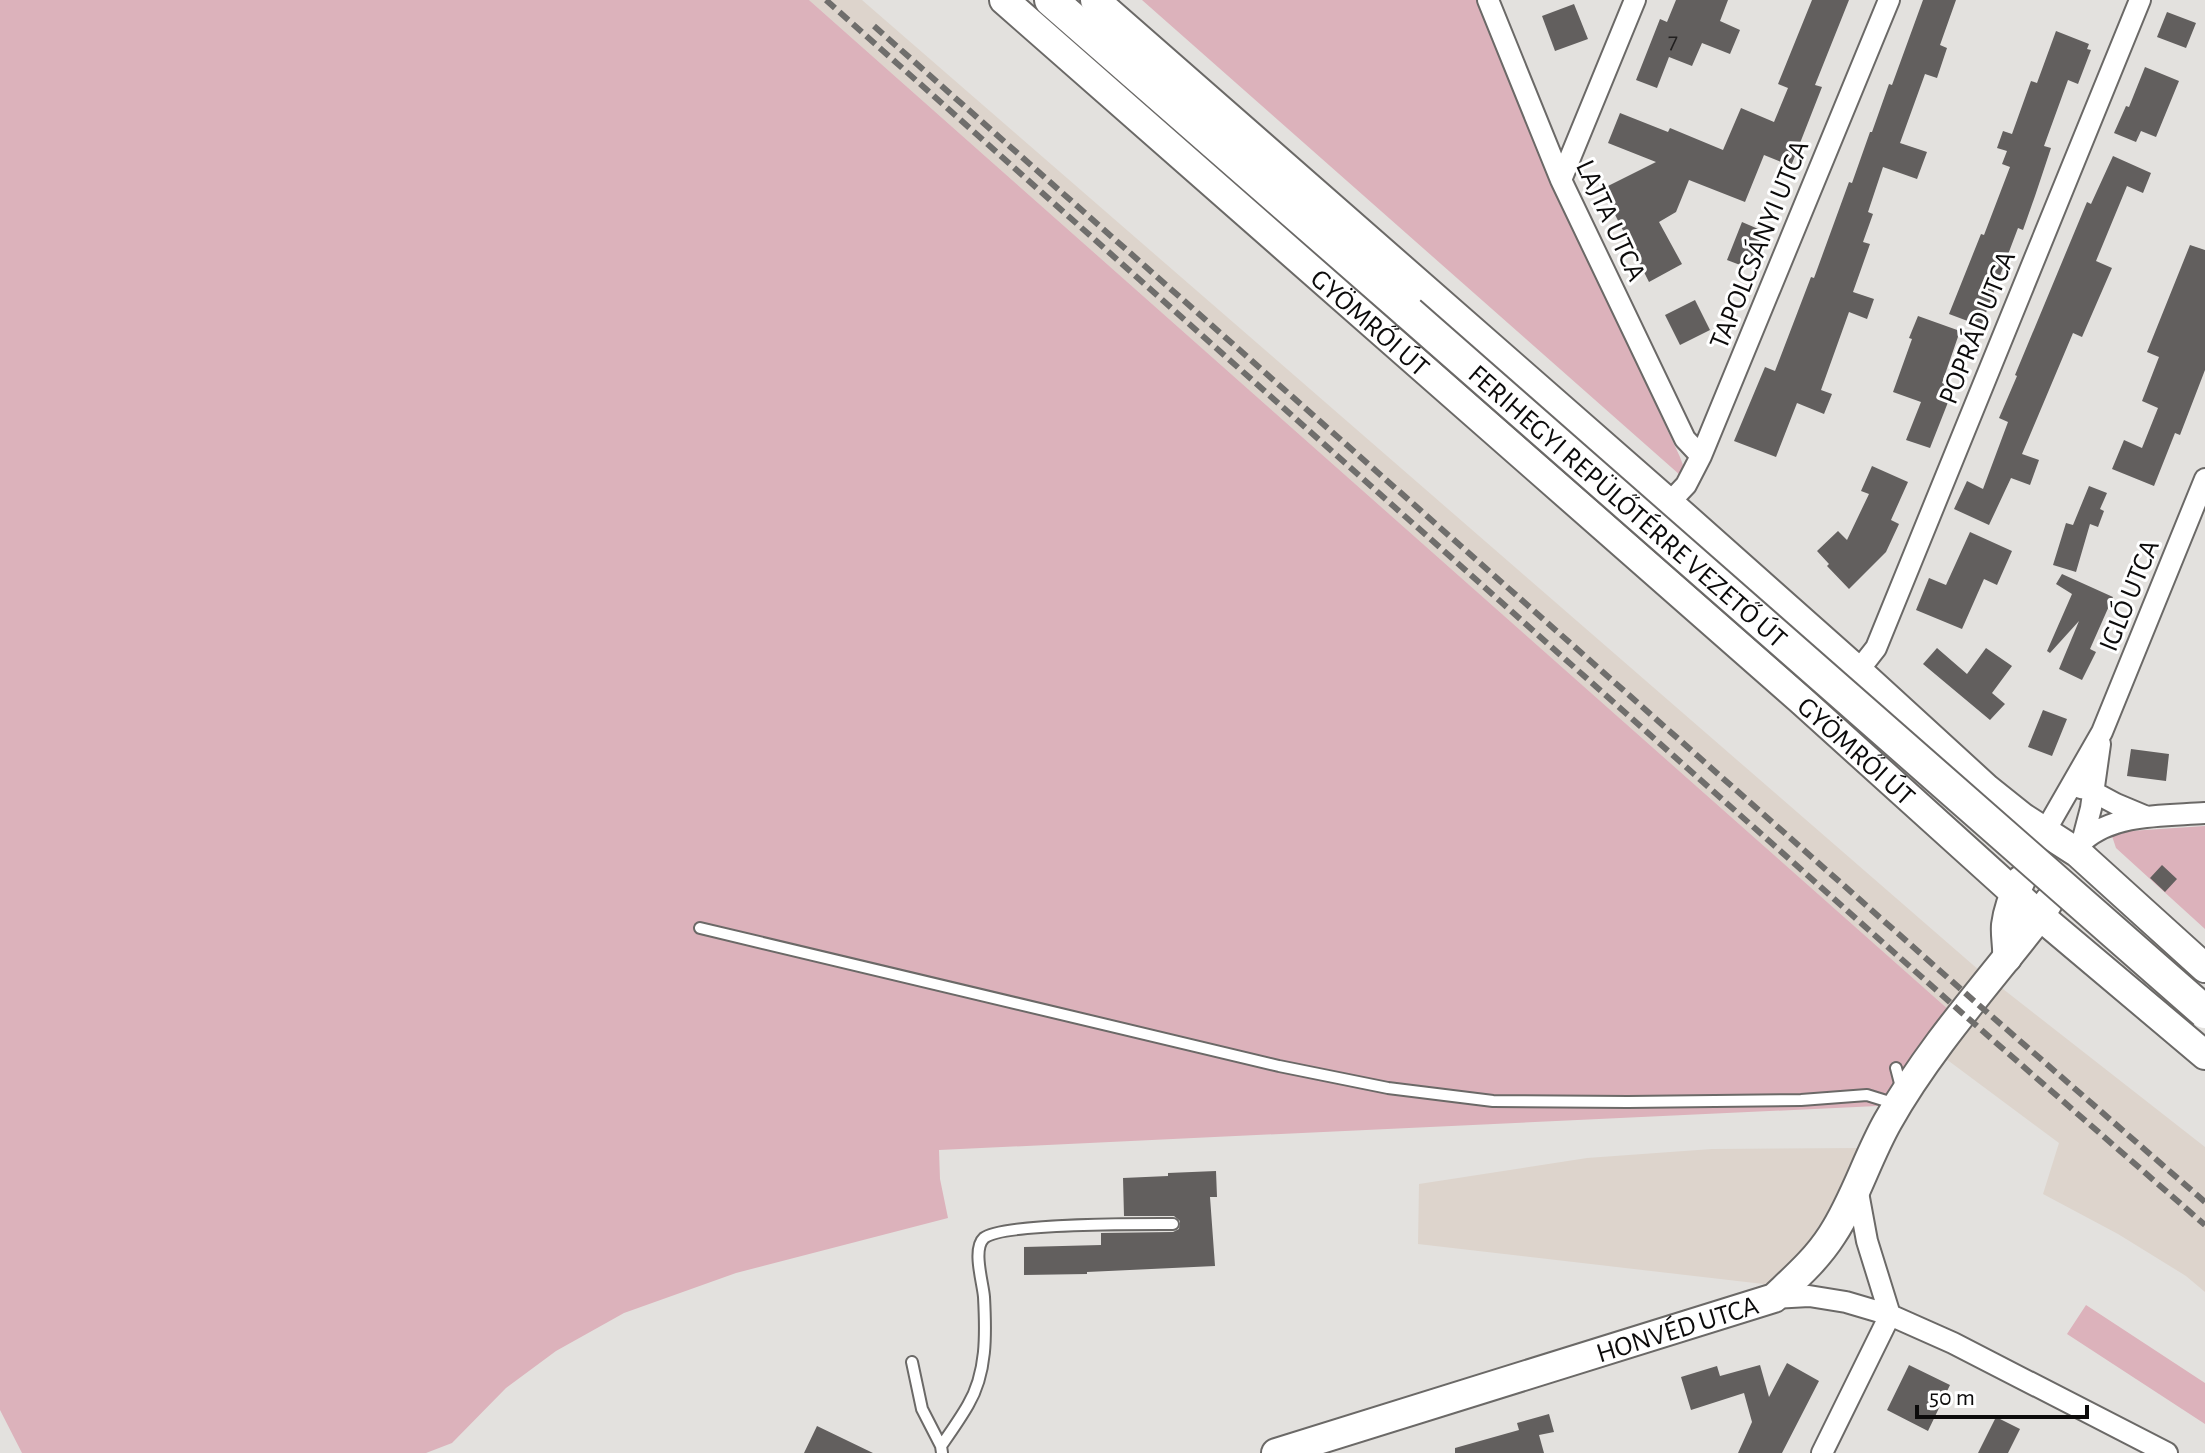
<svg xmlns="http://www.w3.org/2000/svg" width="2205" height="1453" viewBox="0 0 2205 1453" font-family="'Alegreya Sans',sans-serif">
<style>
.built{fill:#ddd4cc}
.green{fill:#dcb2bb}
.building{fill:#625f5e}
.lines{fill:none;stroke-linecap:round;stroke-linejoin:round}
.lane-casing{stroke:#6b6967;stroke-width:14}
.street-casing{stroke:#6b6967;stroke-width:24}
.secondary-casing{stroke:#6b6967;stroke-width:32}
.primary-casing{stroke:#6b6967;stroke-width:36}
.lane{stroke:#fff;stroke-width:10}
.street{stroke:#fff;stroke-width:20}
.secondary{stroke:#fff;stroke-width:28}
.primary{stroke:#fff;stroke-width:32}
.rail{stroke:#6f6e6c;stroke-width:6;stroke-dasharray:12 6;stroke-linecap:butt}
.primary-bridge-casing{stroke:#6b6967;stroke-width:36;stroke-linecap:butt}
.primary-bridge{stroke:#fff;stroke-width:32}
.labels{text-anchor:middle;stroke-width:6;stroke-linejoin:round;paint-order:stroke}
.number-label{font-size:24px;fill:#222020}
.street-label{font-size:28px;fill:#0c0b0b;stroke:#fff}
</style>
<rect width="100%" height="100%" fill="#e3e1de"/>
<path class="built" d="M 809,0 L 862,0 L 1980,971 L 2205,1147 L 2205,1292 L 2186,1276 L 2118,1234 L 2043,1194 L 2059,1143 L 1934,1050 L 1958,1018 Z
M 1859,1148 L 1824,1224 L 1806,1253 L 1772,1285 L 1418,1244 L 1419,1184 L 1587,1158 L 1712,1149 Z"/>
<path class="green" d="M 0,0 L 809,0 L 1958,1018 L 1898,1105 L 939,1150 L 940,1179 L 948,1218 L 736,1273 L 624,1313 L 556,1351 L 506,1388 L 452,1443 L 426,1453 L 22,1453 L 0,1410 Z
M 1142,0 L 1478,0 L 1532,139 L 1680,457 L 1683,465 L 1680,475 Z
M 2205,826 L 2205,929 L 2116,848 L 2112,836 L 2130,831 Z
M 2086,1305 L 2205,1383 L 2205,1424 L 2067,1334 Z"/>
<path class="building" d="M 1676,0 L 1728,0 L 1720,21 L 1740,30 L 1730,54 L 1702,43 L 1692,66 L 1669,57 L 1657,88 L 1636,80 L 1660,19 L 1667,22 Z
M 1812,0 L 1849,0 L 1815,85 L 1822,87 L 1791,166 L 1764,155 L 1745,202 L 1689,180 L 1676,212 L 1659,222 L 1682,264 L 1649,282 L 1602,189 L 1656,162 L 1608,143 L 1620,113 L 1668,132 L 1670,128 L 1723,150 L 1741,108 L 1774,122 L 1788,88 L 1778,84 Z
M 1923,0 L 1956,0 L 1940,45 L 1947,48 L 1937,78 L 1925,74 L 1900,143 L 1927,152 L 1917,179 L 1883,167 L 1868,212 L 1873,214 L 1863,242 L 1870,244 L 1853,292 L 1874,299 L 1867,319 L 1849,312 L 1821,390 L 1832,394 L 1824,414 L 1797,403 L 1776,457 L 1734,441 L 1765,367 L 1775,371 L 1811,277 L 1814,278 L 1849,182 L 1852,183 L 1870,132 L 1872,132 L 1889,84 L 1892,85 Z
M 1574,4 L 1588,39 L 1555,51 L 1542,16 Z
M 2167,12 L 2196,23 L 2186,48 L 2157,37 Z
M 2056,31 L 2089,44 L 2087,49 L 2091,50 L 2078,84 L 2068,80 L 2044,146 L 2051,148 L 2035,196 L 2023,230 L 2018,228 L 1981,326 L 1949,314 L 1981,234 L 1984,235 L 2010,167 L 2002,164 L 2007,151 L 1997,148 L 2003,131 L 2012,134 L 2031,81 L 2037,83 Z
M 2145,67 L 2179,81 L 2156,137 L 2141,131 L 2136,142 L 2114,133 L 2126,106 L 2129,107 Z
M 2113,156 L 2151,173 L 2143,193 L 2127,186 L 2096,261 L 2112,268 L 2082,337 L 2073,333 L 2022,454 L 2039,460 L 2030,485 L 2011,478 L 1989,525 L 1954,509 L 1967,481 L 1983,489 L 2008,422 L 1999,418 L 2017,376 L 2015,375 L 2087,202 L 2091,204 Z
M 1742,222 L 1763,231 L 1748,268 L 1727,260 Z
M 2190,245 L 2205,250 L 2205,370 L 2180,435 L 2175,433 L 2154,486 L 2112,469 L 2124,440 L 2142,448 L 2158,408 L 2142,401 L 2159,357 L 2147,352 Z
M 1695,300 L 1710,330 L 1680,345 L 1665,315 Z
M 1918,316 L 1960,331 L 1942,383 L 1954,387 L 1930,448 L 1906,440 L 1921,402 L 1893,392 L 1912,339 L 1909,338 Z
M 1872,466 L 1908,482 L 1891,520 L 1899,524 L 1886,552 L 1849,589 L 1827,566 L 1829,564 L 1817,551 L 1838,531 L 1847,540 L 1869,494 L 1861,491 Z
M 2089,486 L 2107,493 L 2100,509 L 2104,511 L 2098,527 L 2090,524 L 2076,572 L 2053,565 L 2066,523 L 2073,525 Z
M 1970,532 L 2012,551 L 1997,585 L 1984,579 L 1962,629 L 1916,610 L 1929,578 L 1946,585 Z
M 2062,574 L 2113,597 L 2090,649 L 2096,652 L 2082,680 L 2059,669 L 2079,621 L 2050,653 L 2047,651 L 2072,594 L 2056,584 Z
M 1937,648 L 1967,674 L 1986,648 L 2012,666 L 1992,693 L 2005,704 L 1990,720 L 1923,664 Z
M 2043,710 L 2067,719 L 2052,756 L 2028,747 Z
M 2131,749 L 2169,754 L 2166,781 L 2127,776 Z
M 2162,865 L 2177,879 L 2165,892 L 2150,878 Z
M 1216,1171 L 1217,1197 L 1210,1197 L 1215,1266 L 1087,1272 L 1087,1274 L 1024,1275 L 1024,1247 L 1101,1245 L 1101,1233 L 1173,1232 L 1179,1229 L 1180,1221 L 1174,1216 L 1124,1216 L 1123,1178 L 1168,1176 L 1168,1173 Z
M 1787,1363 L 1819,1381 L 1782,1453 L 1738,1453 L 1752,1422 L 1744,1393 L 1691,1410 L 1681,1377 L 1717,1366 L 1720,1376 L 1760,1365 L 1769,1397 Z
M 1909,1365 L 1950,1385 L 1928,1431 L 1887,1410 Z
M 1549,1414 L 1554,1432 L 1539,1435 L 1544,1453 L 1455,1453 L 1455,1448 L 1519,1430 L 1517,1423 Z
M 1996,1417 L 2020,1429 L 2008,1453 L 1978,1453 Z
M 817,1426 L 873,1453 L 804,1453 Z"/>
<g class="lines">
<g class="lane-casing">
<path id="lane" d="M 700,928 L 1279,1066 L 1388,1088 L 1493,1101 L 1628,1102 L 1801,1100 L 1867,1095 L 1896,1104
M 1896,1068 L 1902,1091
M 912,1362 L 922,1409 L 941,1446 L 942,1453
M 941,1446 C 950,1433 960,1419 968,1405 C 987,1373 986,1334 984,1297 C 983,1283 972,1249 984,1238 C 1002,1223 1142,1224 1173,1224"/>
</g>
<g class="street-casing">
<path id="street" d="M 1488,0 L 1561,180 L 1685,439 L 1701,456
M 1561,180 L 1635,0
M 1669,503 L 1686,485 L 1701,456 L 1889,0
M 1858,671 L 1876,648 L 2140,0
M 2081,788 L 2088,789 L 2116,804 L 2147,817
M 2044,833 L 2102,732 L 2205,479
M 2083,841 C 2114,813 2165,816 2205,813
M 2081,846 L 2091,808 L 2100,744
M 1857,1187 L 1867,1241 L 1890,1315
M 1774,1298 L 1809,1296 L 1846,1302 L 1890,1315 L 1953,1343 L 2167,1453
M 1822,1453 L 1890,1315"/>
</g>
<g class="secondary-casing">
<g id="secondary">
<path id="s1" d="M 1004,0 L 1802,701 L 2040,916 L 2205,1055"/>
<path d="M 1095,0 L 1669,503 L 1858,671 L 1987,789 L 2022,817 L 2078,853 L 2205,968"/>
<path d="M 2007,958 C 2008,947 2005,936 2006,925 C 2008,909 2014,894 2021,880"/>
<path id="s2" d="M 1276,1453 L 1774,1298 C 1795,1278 1816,1260 1832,1235 C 1855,1200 1867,1158 1888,1121 C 1930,1047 1988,983 2040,916 L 2049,901"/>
</g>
</g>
<g class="primary-casing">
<path id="primary" d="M 1051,0 L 1409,313"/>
</g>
<use href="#lane" class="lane"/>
<use href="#street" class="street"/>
<use href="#secondary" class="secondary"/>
<use href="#primary" class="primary"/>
<path class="rail" d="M 826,0 L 1962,1013 L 2205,1225
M 874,26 L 1973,1000 L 2205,1202"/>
<g class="primary-bridge-casing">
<g id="primary-bridge">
<path id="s3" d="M 1409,313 L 2205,1012"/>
</g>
</g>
<use href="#primary-bridge" class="primary-bridge"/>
</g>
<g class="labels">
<g class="number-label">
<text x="1673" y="48">7</text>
</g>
<g class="street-label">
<text transform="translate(1612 220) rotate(65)" y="10">LAJTA UTCA</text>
<text transform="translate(1758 244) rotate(-68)" y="10">TAPOLCSÁNYI UTCA</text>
<text dy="10" stroke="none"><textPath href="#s1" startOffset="488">GYÖMRŐI ÚT</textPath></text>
<text transform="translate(1976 327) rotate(-68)" y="10">POPRÁD UTCA</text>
<text dy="10" stroke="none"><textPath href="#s3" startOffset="292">FERIHEGYI REPÜLŐTÉRRE VEZETŐ ÚT</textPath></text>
<text transform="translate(2128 595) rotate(-68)" y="10">IGLÓ UTCA</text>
<text dy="10" stroke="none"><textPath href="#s1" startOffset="1136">GYÖMRŐI ÚT</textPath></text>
<text dy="10" stroke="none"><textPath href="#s2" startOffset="420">HONVÉD UTCA</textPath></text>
</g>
</g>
<path d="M1917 1405v12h170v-12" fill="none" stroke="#0c0b0b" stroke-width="4"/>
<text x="1929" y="1405" font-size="24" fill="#0c0b0b" stroke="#ffffff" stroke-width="6" paint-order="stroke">50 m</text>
</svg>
